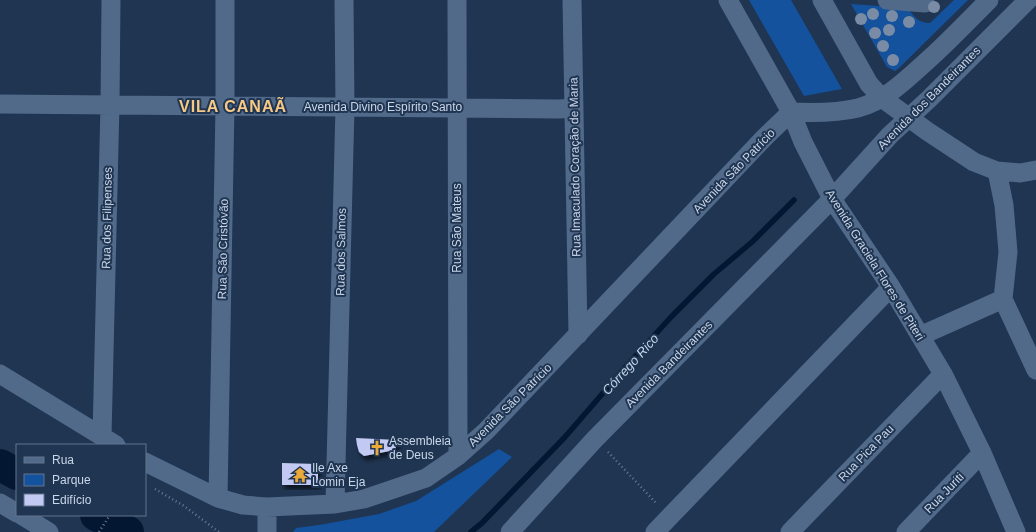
<svg xmlns="http://www.w3.org/2000/svg" width="1036" height="532" viewBox="0 0 1036 532" font-family="Helvetica,sans-serif">
<style>
.green{fill:#14529e}
.lines{fill:none;stroke-linecap:round;stroke-linejoin:round}
.stream{stroke:#041732;stroke-width:5.5}
.river{stroke:#041732;stroke-width:32}
.building{fill:#c2caf4;filter:url(#shadow)}
.path{stroke:#697b93;stroke-width:2.5;stroke-dasharray:1 3;stroke-linecap:butt}
.minor{stroke:#526a8a;stroke-width:19}
.tree{fill:#7a8ca5}
.labels{text-anchor:middle;stroke-width:4;stroke-linejoin:round;paint-order:stroke}
.street-label{font-size:12px;fill:#c9d6e9;stroke:#1f3551}
.poi-label{font-size:12px;fill:#c9d6e9;stroke:#1f3551;text-anchor:start}
.water-label{font-size:13px;font-style:italic;fill:#c5d5ec;stroke:#1f3551}
.district-label{font-size:16px;font-weight:bold;letter-spacing:1px;fill:#f7c985;stroke:#1f3551}
</style>
<defs>
<filter id="shadow"><feDropShadow dx="2.5" dy="4.5" stdDeviation="2" flood-color="#0009"/></filter>
</defs>
<rect width="100%" height="100%" fill="#1f3551"/>
<path class="green" d="M 749,0 L 791,0 L 842,89 L 804,96 Z
M 954,0 L 968,0 L 900,67 L 895,71 L 887,67 L 851,4 L 908,8 C 914,17 919,23 930,23 Z
M 499,449 L 512,457 L 434,532 L 293,532 L 296,528 L 319,525 L 379,514 L 416,501 Z"/>
<g class="lines">
<path class="stream" d="M 471,532 L 482,523 L 565,437 L 622,371 L 671,317 L 714,274 L 752,242 L 794,200"/>
<path class="river" d="M 0,465 L 17,474
M 96,515 L 128,532"/>
</g>
<path class="building" d="M 356,438 L 398,440 L 395,450 L 364,456 L 359,452 L 357,445 Z
M 282,463 L 318,464 L 318,485 L 282,485 Z"/>
<g class="lines">
<path class="path" d="M 608,452 L 657,504
M 155,489 L 184,506 L 219,532
M 99,532 L 110,515"/>
<path class="minor" d="M 457,0 L 458,456
M 572,0 L 578,335
M 728,0 L 791,112 L 803,142 L 832,199 L 891,287 L 943,374 L 982,453 L 1016,532
M 822,0 L 869,84 L 882,98 L 927,131 L 974,162 L 997,171 L 1020,173 L 1036,170
M 887,0 L 925,3
M 0,104 L 559,109 L 574,108
M 997,171 L 1004,205 L 1008,252 L 1003,299 L 1036,370
M 920,336 L 1003,299
M 0,374 L 116,445
M 102,436 L 110,105 L 111,0
M 145,462 L 218,498 L 243,505 L 267,507 L 335,504 L 364,499 L 426,478 L 458,456 L 486,431 L 764,138 L 791,112 C 812,113 837,113 858,108 C 885,101 907,79 928,60 C 949,41 969,20 989,0
M 218,498 L 225,106 L 225,0
M 0,503 L 17,513
M 335,504 L 345,107 L 344,0
M 21,515 L 49,532
M 267,532 L 267,507
M 510,532 L 595,439 L 832,199 L 890,135 L 929,99 L 1028,0
M 655,532 L 891,287
M 790,532 L 943,374
M 906,532 L 982,453"/>
</g>
<g class="tree">
<circle cx="934" cy="7" r="6"/>
<circle cx="873" cy="14" r="6"/>
<circle cx="892" cy="16" r="6"/>
<circle cx="861" cy="19" r="6"/>
<circle cx="909" cy="22" r="6"/>
<circle cx="889" cy="30" r="6"/>
<circle cx="875" cy="33" r="6"/>
<circle cx="883" cy="46" r="6"/>
<circle cx="893" cy="60" r="6"/>
</g>
<defs>
<g id="church-bare" transform="scale(1.2)"><path d="M-1.2-6h2.4v3.5h3.3v2.4h-3.3V6h-2.4V-.1h-3.3v-2.4h3.3Z" fill="#eba93a" stroke="#1f3551" stroke-width="2.5" paint-order="stroke"/></g>
<g id="temple-bare" transform="scale(1.2)"><path d="M0-6L5-2H3V0L6.5 2.5H4V6H1.5V3h-3V6H-4V2.5H-6.5L-3 0V-2H-5Z" fill="#eba93a" stroke="#1f3551" stroke-width="2.5" paint-order="stroke"/></g>
</defs>
<g fill-rule="evenodd">
<use href="#church-bare" x="377" y="448"/>
<use href="#temple-bare" x="300" y="475"/>
</g>
<g class="labels">
<g class="street-label">
<text transform="translate(929 98) rotate(-45)" y="4">Avenida dos Bandeirantes</text>
<text x="383" y="111">Avenida Divino Espírito Santo</text>
<text transform="translate(575 167) rotate(-91)" y="4">Rua Imaculado Coração de Maria</text>
<text transform="translate(734 171) rotate(-46)" y="4">Avenida São Patrício</text>
<text transform="translate(107 218) rotate(-89)" y="4">Rua dos Filipenses</text>
<text transform="translate(457 228) rotate(-90)" y="4">Rua São Mateus</text>
<text transform="translate(223 249) rotate(-89)" y="4">Rua São Cristóvão</text>
<text transform="translate(341 252) rotate(-89)" y="4">Rua dos Salmos</text>
<text transform="translate(875 265) rotate(58)" y="4">Avenida Graciela Flores de Piteri</text>
<text transform="translate(669 364) rotate(-45)" y="4">Avenida Bandeirantes</text>
<text transform="translate(510 405) rotate(-45)" y="4">Avenida São Patrício</text>
<text transform="translate(866 453) rotate(-46)" y="4">Rua Pica Pau</text>
<text transform="translate(944 493) rotate(-46)" y="4">Rua Juriti</text>
</g>
<g class="poi-label">
<text x="389" y="445">Assembleia<tspan x="389" dy="14">de Deus</tspan></text>
<text x="312" y="472">Ile Axe<tspan x="312" dy="14">Lomin Eja</tspan></text>
</g>
<g class="water-label">
<text transform="translate(630 364) rotate(-48)" y="5">Córrego Rico</text>
</g>
<g class="district-label">
<text x="233" y="112">VILA CANAÃ</text>
</g>
</g>
<rect x="16" y="444" width="130" height="72" fill="#1f3551" stroke="#63758e"/>
<rect x="24" y="457" width="20" height="6" fill="#526a8a" stroke="#63758e"/>
<text x="52" y="464" font-size="12" fill="#c9d6e9">Rua</text>
<rect x="24" y="474" width="20" height="12" fill="#14529e" stroke="#63758e"/>
<text x="52" y="484" font-size="12" fill="#c9d6e9">Parque</text>
<rect x="24" y="494" width="20" height="12" fill="#c2caf4" stroke="#63758e"/>
<text x="52" y="504" font-size="12" fill="#c9d6e9">Edifício</text>
</svg>
